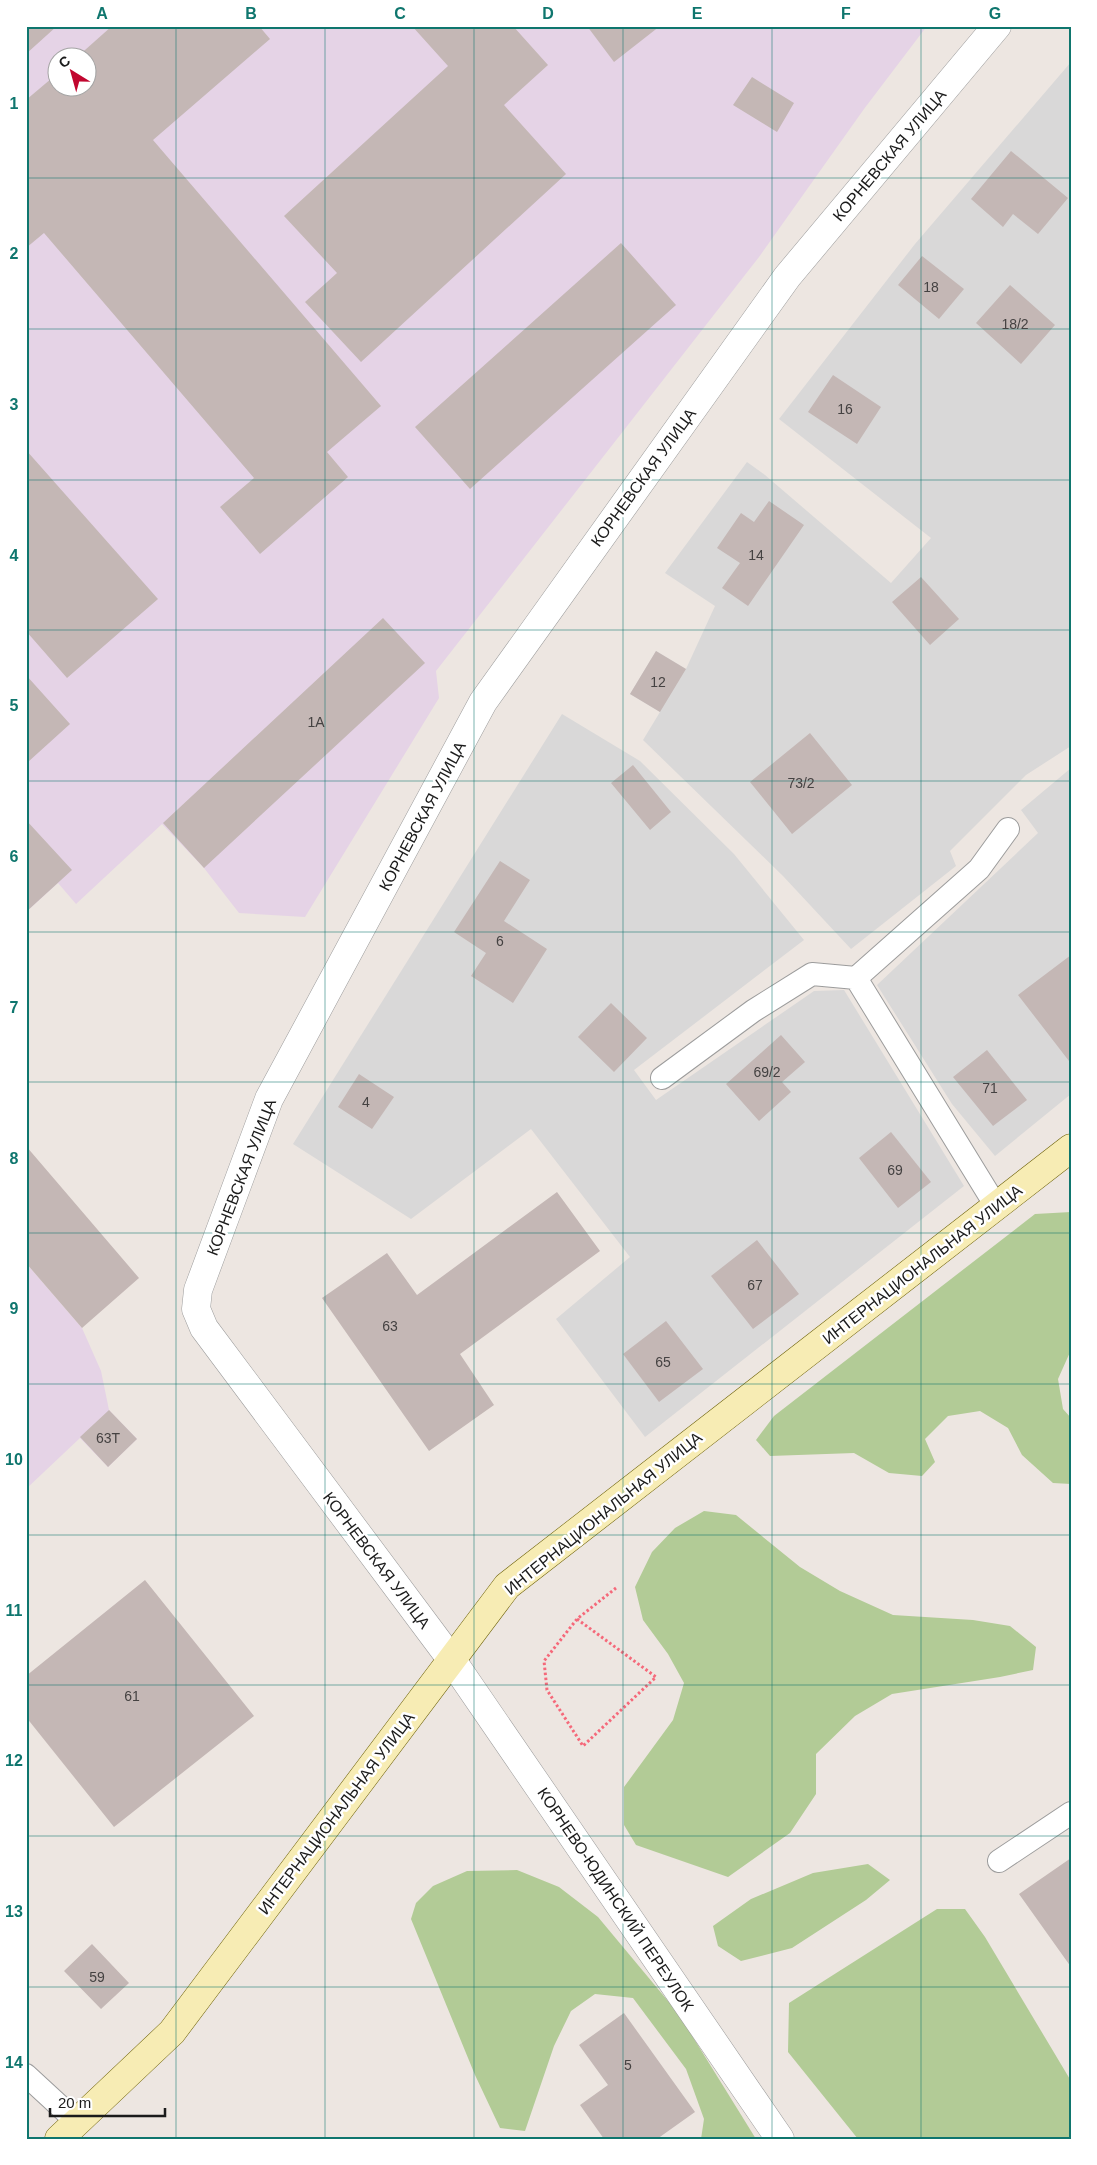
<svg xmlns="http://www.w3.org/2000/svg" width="1097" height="2165" viewBox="0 0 1097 2165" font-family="Arial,sans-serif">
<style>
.residential{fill:#d9d8d8}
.industrial{fill:#e5d3e6;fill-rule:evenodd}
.forest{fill:#b2cb96}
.building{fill:#c4b7b5}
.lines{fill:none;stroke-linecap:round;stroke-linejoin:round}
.lane-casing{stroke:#9c9c9c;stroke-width:24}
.street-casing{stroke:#9c9c9c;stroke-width:29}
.secondary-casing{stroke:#6d6108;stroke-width:29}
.path{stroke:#f5697a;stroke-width:3;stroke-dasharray:2.5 2.5;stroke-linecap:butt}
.lane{stroke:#fff;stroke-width:22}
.street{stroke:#fff;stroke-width:28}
.secondary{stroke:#f7ecb4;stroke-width:28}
.grid{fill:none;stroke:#0f766e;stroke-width:1;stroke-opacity:0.55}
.labels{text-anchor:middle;stroke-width:5;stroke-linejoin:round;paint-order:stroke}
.number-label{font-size:14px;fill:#454242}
.street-label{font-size:16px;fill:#1b1b1b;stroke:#fff}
.neatline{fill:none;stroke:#0f766e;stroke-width:2}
.grid-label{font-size:16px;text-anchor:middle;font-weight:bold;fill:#0f766e}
</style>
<rect width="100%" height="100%" fill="#ede6e1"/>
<path class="residential" d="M 1071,62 L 1071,746 L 1026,775 L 950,851 L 956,866 L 851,949 L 783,876 L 643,740 L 660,712 L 630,694 L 656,651 L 686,669 L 715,606 L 665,573 L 747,462 L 765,475 L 891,583 L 931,538 L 779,419 L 915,244 Z
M 562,714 L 640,761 L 734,854 L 804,940 L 634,1070 L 656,1100 L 814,991 L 844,990 L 964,1186 L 645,1437 L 556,1319 L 630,1257 L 531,1129 L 411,1219 L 293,1144 Z
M 1071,768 L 1071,1094 L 995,1156 L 952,1104 L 877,985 L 1038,833 L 1021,810 Z"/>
<path class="industrial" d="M 26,26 L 927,26 L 864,109 L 759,257 L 436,671 L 439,698 L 305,917 L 239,913 L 204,868 L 162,824 L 76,904 L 58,883 L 26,912 ZM 58,58 L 88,58 L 88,88 L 58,88 Z
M 26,1263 L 82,1328 L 101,1371 L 109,1410 L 137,1439 L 108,1467 L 80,1438 L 26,1489 Z"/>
<path class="forest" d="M 1071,1212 L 1071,1350 L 1058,1379 L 1063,1409 L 1071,1418 L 1071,1484 L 1053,1483 L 1022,1455 L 1008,1428 L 980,1411 L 948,1416 L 925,1439 L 935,1462 L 922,1476 L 889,1473 L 854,1453 L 770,1456 L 756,1440 L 774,1416 L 1035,1214 Z
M 704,1511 L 736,1515 L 800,1567 L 840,1591 L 893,1615 L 973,1620 L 1010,1626 L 1036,1647 L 1033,1670 L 1000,1677 L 892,1694 L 855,1716 L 816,1754 L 816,1794 L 790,1833 L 728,1877 L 636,1845 L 624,1825 L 624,1787 L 673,1720 L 684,1683 L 668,1654 L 643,1620 L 635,1587 L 652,1552 L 675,1528 Z
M 868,1864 L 890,1880 L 866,1900 L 792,1948 L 741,1961 L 718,1946 L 713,1926 L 751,1899 L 813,1873 Z
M 517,1870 L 559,1887 L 598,1917 L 678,2013 L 756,2139 L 701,2139 L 704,2119 L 686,2069 L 633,1998 L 595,1994 L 571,2011 L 554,2046 L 525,2131 L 500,2128 L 475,2075 L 411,1919 L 416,1903 L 433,1886 L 467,1871 Z
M 937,1909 L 965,1909 L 985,1937 L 1071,2081 L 1071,2139 L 858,2139 L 788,2052 L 789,2003 Z"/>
<path class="building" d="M 26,26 L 57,26 L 26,54 Z
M 112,26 L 259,26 L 270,39 L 153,140 L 381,406 L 327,452 L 348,477 L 260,554 L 220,507 L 254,478 L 44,233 L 26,248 L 26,100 L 58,73 L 58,88 L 88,88 L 88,58 L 76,58 Z
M 412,26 L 513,26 L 548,65 L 504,105 L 566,174 L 361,362 L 305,302 L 337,273 L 284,216 L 448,66 Z
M 587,26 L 660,26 L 614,62 Z
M 752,77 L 794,103 L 777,132 L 733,105 Z
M 1011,151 L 1068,198 L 1038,234 L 1013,214 L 1003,227 L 971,199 Z
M 621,243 L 676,305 L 470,489 L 415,427 Z
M 922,256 L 964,289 L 939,319 L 898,285 Z
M 1010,285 L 1055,325 L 1021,364 L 976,323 Z
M 833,375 L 881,407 L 857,444 L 808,412 Z
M 26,450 L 158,599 L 67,678 L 26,631 Z
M 769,501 L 804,525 L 748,606 L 722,588 L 740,563 L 717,548 L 741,513 L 754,522 Z
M 921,577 L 959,619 L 930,645 L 892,602 Z
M 383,618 L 425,663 L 204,868 L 163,823 Z
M 656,651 L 686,669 L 660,712 L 630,694 Z
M 26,675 L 70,724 L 28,762 L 26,760 Z
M 810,733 L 852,785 L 792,834 L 750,782 Z
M 633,765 L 671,812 L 650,830 L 611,783 Z
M 26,820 L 72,870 L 26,912 Z
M 500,861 L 530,880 L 504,921 L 547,949 L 513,1003 L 471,976 L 486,953 L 454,932 Z
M 1071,955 L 1071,1059 L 1069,1061 L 1018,995 Z
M 611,1003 L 647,1038 L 614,1072 L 578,1037 Z
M 781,1035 L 805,1062 L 782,1082 L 791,1092 L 759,1121 L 726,1084 Z
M 987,1050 L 1027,1100 L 993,1126 L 953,1077 Z
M 359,1074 L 394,1097 L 372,1129 L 338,1107 Z
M 891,1132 L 931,1182 L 898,1208 L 859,1158 Z
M 26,1146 L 139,1278 L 82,1328 L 26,1263 Z
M 557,1192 L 600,1251 L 460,1354 L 494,1405 L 429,1451 L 322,1298 L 387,1253 L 417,1295 Z
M 757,1240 L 799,1294 L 753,1329 L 711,1276 Z
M 666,1321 L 703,1369 L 659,1402 L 623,1354 Z
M 109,1410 L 137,1439 L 108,1467 L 80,1437 Z
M 145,1580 L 254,1716 L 114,1827 L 26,1717 L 26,1676 Z
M 1071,1858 L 1071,1967 L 1019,1894 Z
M 92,1944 L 129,1983 L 101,2009 L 64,1971 Z
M 624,2013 L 695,2112 L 657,2139 L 604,2139 L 580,2105 L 608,2085 L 579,2045 Z"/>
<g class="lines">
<g class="lane-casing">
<path id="lane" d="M 662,1078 L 753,1011 L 812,974 L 856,978
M 996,1206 L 856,978 L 979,869 L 1008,829
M 999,1861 L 1071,1813
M 26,2075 L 77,2122"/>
</g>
<g class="street-casing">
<path id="street" d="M 780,2139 L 451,1659 L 204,1328 L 196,1309 L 198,1290 L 269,1099 L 483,702 L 787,277 L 997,26"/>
</g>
<g class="secondary-casing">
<path id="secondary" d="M 59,2139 L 172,2032 L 507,1586 L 1071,1148"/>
</g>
<path class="path" d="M 577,1619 L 656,1677 L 583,1746 L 547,1690 L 544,1661 L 577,1619 L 616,1588"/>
<use href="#lane" class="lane"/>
<use href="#street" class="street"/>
<use href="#secondary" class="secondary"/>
</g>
<path class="grid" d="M 176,26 L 176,2139M 325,26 L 325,2139M 474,26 L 474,2139M 623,26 L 623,2139M 772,26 L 772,2139M 921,26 L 921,2139M 26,178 L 1071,178M 26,329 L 1071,329M 26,480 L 1071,480M 26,630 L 1071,630M 26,781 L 1071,781M 26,932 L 1071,932M 26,1082 L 1071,1082M 26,1233 L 1071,1233M 26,1384 L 1071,1384M 26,1535 L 1071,1535M 26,1685 L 1071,1685M 26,1836 L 1071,1836M 26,1987 L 1071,1987"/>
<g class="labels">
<g class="number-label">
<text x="931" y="292">18</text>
<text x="1015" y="329">18/2</text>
<text x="845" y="414">16</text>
<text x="756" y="560">14</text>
<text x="658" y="687">12</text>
<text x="316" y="727">1А</text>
<text x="801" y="788">73/2</text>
<text x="500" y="946">6</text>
<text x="767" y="1077">69/2</text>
<text x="990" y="1093">71</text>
<text x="366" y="1107">4</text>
<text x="895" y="1175">69</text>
<text x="755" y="1290">67</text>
<text x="390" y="1331">63</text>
<text x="663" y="1367">65</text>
<text x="108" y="1443">63Т</text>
<text x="132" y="1701">61</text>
<text x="97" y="1982">59</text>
<text x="628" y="2070">5</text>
</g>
<g class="street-label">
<text transform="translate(889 155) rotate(-50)" y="6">КОРНЕВСКАЯ УЛИЦА</text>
<text transform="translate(643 477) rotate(-54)" y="6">КОРНЕВСКАЯ УЛИЦА</text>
<text transform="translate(422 816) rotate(-62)" y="6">КОРНЕВСКАЯ УЛИЦА</text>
<text transform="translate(241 1177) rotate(-69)" y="6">КОРНЕВСКАЯ УЛИЦА</text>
<text transform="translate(922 1264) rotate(-38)" y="6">ИНТЕРНАЦИОНАЛЬНАЯ УЛИЦА</text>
<text transform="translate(603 1513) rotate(-39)" y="6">ИНТЕРНАЦИОНАЛЬНАЯ УЛИЦА</text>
<text transform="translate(377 1560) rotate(53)" y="6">КОРНЕВСКАЯ УЛИЦА</text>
<text transform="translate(336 1813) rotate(-53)" y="6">ИНТЕРНАЦИОНАЛЬНАЯ УЛИЦА</text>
<text transform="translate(616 1899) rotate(56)" y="6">КОРНЕВО-ЮДИНСКИЙ ПЕРЕУЛОК</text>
</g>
</g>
<rect width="1097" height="2165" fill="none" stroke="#ffffff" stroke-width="55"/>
<g transform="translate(72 72) rotate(323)"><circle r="24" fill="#ffffff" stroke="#a4a4a4"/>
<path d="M0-4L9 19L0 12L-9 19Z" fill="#c1062f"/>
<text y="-8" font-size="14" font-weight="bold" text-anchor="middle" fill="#1b1b1b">С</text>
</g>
<path d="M50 2108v8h115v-8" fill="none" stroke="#1b1b1b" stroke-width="2.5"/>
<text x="58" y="2108" font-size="15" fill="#1b1b1b" stroke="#ffffff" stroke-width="4" paint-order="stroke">20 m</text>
<rect x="28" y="28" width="1042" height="2110" class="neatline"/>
<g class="grid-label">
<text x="102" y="19">A</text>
<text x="251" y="19">B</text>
<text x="400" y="19">C</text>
<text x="548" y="19">D</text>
<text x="697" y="19">E</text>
<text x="846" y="19">F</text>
<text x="995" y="19">G</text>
<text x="14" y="109">1</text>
<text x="14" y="259">2</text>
<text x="14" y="410">3</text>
<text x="14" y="561">4</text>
<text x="14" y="711">5</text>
<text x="14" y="862">6</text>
<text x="14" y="1013">7</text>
<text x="14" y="1164">8</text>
<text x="14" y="1314">9</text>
<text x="14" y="1465">10</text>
<text x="14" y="1616">11</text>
<text x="14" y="1766">12</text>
<text x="14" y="1917">13</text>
<text x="14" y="2068">14</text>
</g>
</svg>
